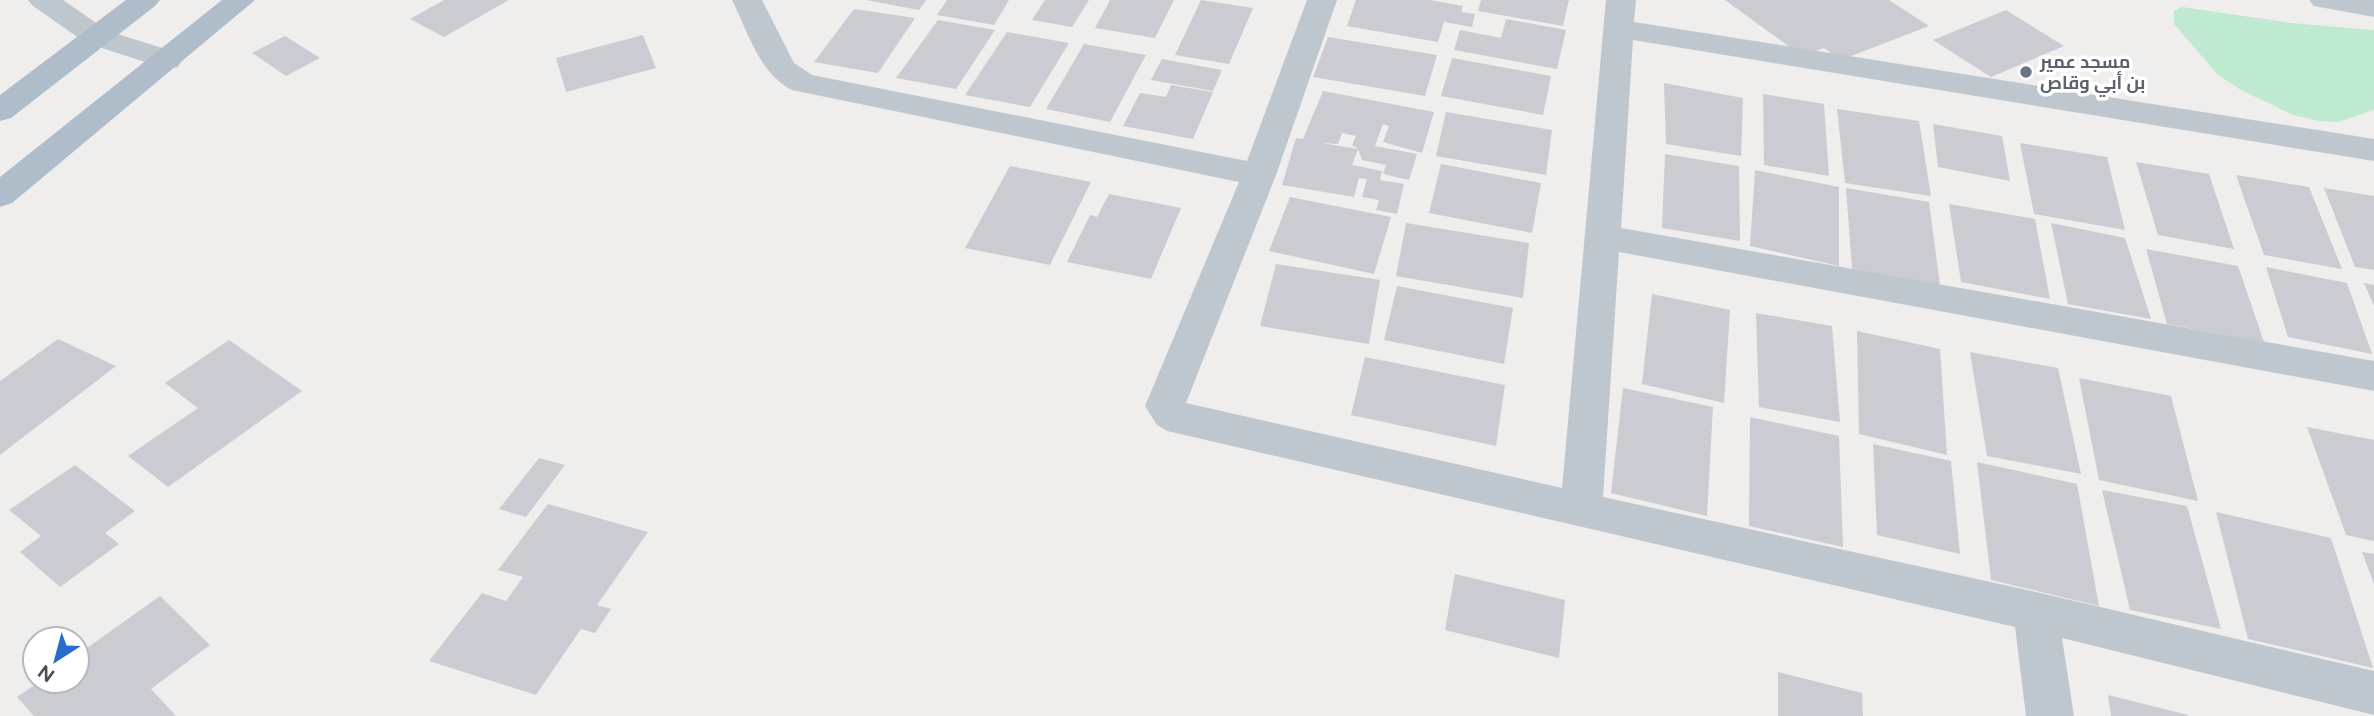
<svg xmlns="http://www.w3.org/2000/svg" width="2374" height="716" viewBox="0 0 2374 716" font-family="Figtree,Cairo,sans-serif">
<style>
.green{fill:#bfead1}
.building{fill:#caccd1;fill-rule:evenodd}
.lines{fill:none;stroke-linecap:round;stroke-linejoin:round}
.minor{fill:#bfc7ce;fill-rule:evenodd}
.tertiary{fill:#bfc7ce;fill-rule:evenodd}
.primary{fill:#afbcca;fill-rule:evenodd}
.worship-dot{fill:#6b7280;stroke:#fff;stroke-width:2.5}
.labels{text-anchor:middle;stroke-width:7;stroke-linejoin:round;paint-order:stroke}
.worship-label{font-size:18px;font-weight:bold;fill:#5b616d;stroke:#fff;text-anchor:start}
</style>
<rect width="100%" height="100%" fill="#f0eded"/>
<path class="green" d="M 2182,7 L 2291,23 L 2374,30 L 2374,110 L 2339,122 L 2319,121 L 2293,115 L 2241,90 L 2218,75 L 2174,24 L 2174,11 Z"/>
<path class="building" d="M 444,0 L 509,0 L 444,37 L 410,19 Z
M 866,0 L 926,0 L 919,10 Z
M 947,0 L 1009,0 L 994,25 L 937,15 Z
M 1045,0 L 1089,0 L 1072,27 L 1032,20 Z
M 1110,0 L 1174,0 L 1155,38 L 1095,28 Z
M 1201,0 L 1253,8 L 1229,64 L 1175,55 Z
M 1356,0 L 1430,0 L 1463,6 L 1461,12 L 1475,14 L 1472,27 L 1444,22 L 1438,42 L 1347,26 Z
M 1481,0 L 1569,0 L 1563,26 L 1478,11 Z
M 1725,0 L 1889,0 L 1929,26 L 1841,60 L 1824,48 L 1802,56 Z
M 854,9 L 915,18 L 878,73 L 814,62 Z
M 2006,10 L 2064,46 L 1991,77 L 1933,40 Z
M 1506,19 L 1566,30 L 1557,69 L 1454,50 L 1460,30 L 1501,38 Z
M 938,20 L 995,30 L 956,89 L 896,78 Z
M 1007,32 L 1069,43 L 1030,107 L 965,95 Z
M 643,35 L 656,68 L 566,92 L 556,58 Z
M 285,36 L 320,58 L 286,76 L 252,53 Z
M 1328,37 L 1437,55 L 1425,96 L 1313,77 Z
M 1084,44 L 1146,55 L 1110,122 L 1046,109 Z
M 1452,58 L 1551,76 L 1543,115 L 1441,96 Z
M 1162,59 L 1222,70 L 1213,91 L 1151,80 Z
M 1664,83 L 1743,98 L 1741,156 L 1666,144 Z
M 1171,85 L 1213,92 L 1193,139 L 1123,126 L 1140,93 L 1166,97 Z
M 1323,91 L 1434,112 L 1422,153 L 1383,142 L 1389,126 L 1383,124 L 1375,146 L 1417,154 L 1409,180 L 1383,174 L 1386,165 L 1362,160 L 1358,149 L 1352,165 L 1382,171 L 1380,180 L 1404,184 L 1397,214 L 1376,210 L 1379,200 L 1362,197 L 1367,179 L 1359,178 L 1354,197 L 1282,185 L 1296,138 L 1303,139 ZM 1342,133 L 1356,136 L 1352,145 L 1358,149 L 1322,143 L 1338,144 Z
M 1763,94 L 1824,104 L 1829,176 L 1764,165 Z
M 1837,109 L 1919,121 L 1931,196 L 1845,183 Z
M 1446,112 L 1552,130 L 1546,175 L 1436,156 Z
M 1933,124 L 2002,136 L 2010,181 L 1938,167 Z
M 2020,143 L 2107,157 L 2125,230 L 2034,214 Z
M 1665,154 L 1739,166 L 1740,241 L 1662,228 Z
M 2136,162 L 2209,174 L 2234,249 L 2158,235 Z
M 1441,164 L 1541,183 L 1532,233 L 1429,213 Z
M 1010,166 L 1091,182 L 1050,265 L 965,248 Z
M 1755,170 L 1839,187 L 1839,266 L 1750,246 Z
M 2236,175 L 2309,187 L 2342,269 L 2264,255 Z
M 1846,188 L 1929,202 L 1940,285 L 1852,269 Z
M 2324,188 L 2374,196 L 2374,270 L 2355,267 Z
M 1109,194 L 1181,208 L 1151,279 L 1067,262 L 1090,215 L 1097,217 Z
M 1290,197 L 1391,217 L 1374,274 L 1269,251 Z
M 1949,204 L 2035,219 L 2050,299 L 1961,282 Z
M 1406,223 L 1529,243 L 1523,298 L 1396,276 Z
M 2051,223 L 2125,238 L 2151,319 L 2068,304 Z
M 2146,249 L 2238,266 L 2264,342 L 2167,324 Z
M 1276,264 L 1380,280 L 1369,344 L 1260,326 Z
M 2266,267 L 2347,283 L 2372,354 L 2288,337 Z
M 2364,283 L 2374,285 L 2374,306 Z
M 1397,286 L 1513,308 L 1504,364 L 1384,340 Z
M 1652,294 L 1730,310 L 1724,403 L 1642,384 Z
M 1756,313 L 1832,326 L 1840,422 L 1759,407 Z
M 1857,331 L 1940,349 L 1947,455 L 1859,434 Z
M 58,339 L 116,366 L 0,455 L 0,381 Z
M 229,340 L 302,391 L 168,487 L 128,456 L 198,408 L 165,383 Z
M 1970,352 L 2058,368 L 2081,474 L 1987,456 Z
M 1365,357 L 1505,385 L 1496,446 L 1351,415 Z
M 2079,378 L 2171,396 L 2198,501 L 2099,480 Z
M 1623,388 L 1713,407 L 1707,516 L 1611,493 Z
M 1750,417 L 1839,436 L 1843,547 L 1749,526 Z
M 2307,427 L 2374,440 L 2374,541 L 2346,535 Z
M 1873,444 L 1951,461 L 1960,554 L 1877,535 Z
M 539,458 L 565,465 L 526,517 L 499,509 Z
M 1977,462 L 2077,484 L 2099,606 L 1991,580 Z
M 75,465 L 135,511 L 105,533 L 119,544 L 60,587 L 20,552 L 41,536 L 9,510 Z
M 2102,490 L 2187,506 L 2221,629 L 2130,610 Z
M 548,504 L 648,532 L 597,605 L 611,609 L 595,633 L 581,629 L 536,695 L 429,661 L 482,593 L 506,601 L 523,577 L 498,570 Z
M 2216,512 L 2331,538 L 2373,668 L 2248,639 Z
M 2362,552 L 2374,554 L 2374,584 Z
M 1455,574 L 1565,600 L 1559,658 L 1445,630 Z
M 160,596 L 210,645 L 151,689 L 176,716 L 34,716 L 17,697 L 40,681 L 77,681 L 77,655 Z
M 1778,672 L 1862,693 L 1863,716 L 1778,716 Z
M 2108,695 L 2188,715 L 2188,716 L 2111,716 Z"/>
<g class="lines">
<path class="minor" d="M 732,0 L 762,0 L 794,63 L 812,75 L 1247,161 L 1307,0 L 1337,0 L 1276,175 L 1186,403 L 1562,488 L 1606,0 L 1636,0 L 1634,22 L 2374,139 L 2374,161 L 1633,40 L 1621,228 L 2374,361 L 2374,391 L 1619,252 L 1603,497 L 2036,592 L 2374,671 L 2374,715 L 2062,638 L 2074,716 L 2026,716 L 2015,627 L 1167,431 L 1157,425 L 1145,406 L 1239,182 L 792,90 C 759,73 748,32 732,0 Z
M 2309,0 L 2374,0 L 2374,17 L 2314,6 Z"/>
<path class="tertiary" d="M 28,0 L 63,0 L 108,31 L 178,53 L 182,60 L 178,67 L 167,69 L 86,43 L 33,6 Z"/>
<path class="primary" d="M 126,0 L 160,0 L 155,6 L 11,118 L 0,121 L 0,95 Z
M 222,0 L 255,0 L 12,203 L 0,207 L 0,177 Z"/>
</g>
<circle class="worship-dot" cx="2026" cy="72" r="7"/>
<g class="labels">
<g class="worship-label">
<text x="2040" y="68">مسجد عمير<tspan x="2040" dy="21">بن أبي وقاص</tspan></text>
</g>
</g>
<g transform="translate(56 660) rotate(216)"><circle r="33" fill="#ffffff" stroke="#b5b9bd" stroke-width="2"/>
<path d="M0-5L12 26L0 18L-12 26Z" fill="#2a6ccd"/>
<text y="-10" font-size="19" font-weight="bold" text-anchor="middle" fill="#475059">N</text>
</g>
</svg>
